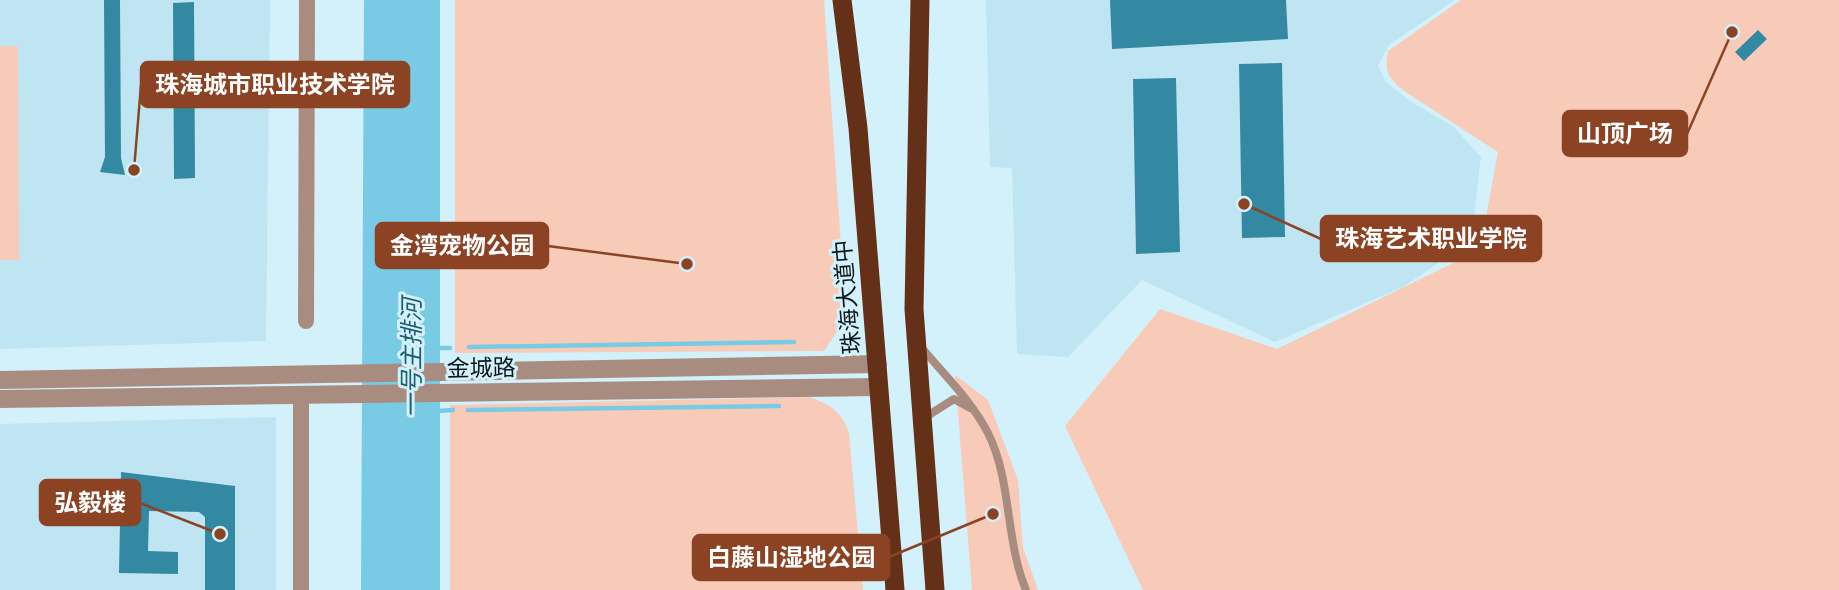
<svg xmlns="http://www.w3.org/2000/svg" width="1839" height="590" viewBox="0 0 1839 590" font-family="Rubik,'Noto Sans SC',sans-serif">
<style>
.built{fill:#bfe5f2}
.green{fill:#f8cbb9}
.water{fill:#78cae5}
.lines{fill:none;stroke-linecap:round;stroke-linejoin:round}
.stream{stroke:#78cae5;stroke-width:4.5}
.building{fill:#3389a1}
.service{stroke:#a98c80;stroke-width:8}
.minor{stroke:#a98c80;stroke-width:16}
.tertiary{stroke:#a98c80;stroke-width:18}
.trunk{stroke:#643018;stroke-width:19}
.labels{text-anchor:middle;stroke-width:6;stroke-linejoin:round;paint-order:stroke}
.street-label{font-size:23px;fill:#0d181b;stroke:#d3f1fb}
.water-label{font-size:24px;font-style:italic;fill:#1b5e71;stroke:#d3f1fb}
.leader{fill:none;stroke:#8c4324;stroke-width:2.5}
.callout-dot{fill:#8c4324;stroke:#d3f1fb;stroke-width:2.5}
.callout{fill:#8c4324;stroke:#8c4324;stroke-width:2.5}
.callout-label{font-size:24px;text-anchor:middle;font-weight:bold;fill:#fff}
</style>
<rect width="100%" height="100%" fill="#d3f1fb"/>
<path class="built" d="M 0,0 L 270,0 L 266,341 L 0,349 Z
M 986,0 L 1455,0 L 1389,45 L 1378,65 L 1385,81 L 1411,102 L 1453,126 L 1481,157 L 1471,241 L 1403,287 L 1275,342 L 1142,280 L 1068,357 L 1017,354 L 1012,168 L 990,167 Z
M 276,417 L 276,590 L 0,590 L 0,424 Z"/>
<path class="green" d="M 455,0 L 824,0 L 846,318 L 824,351 L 455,353 Z
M 1461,0 L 1839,0 L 1839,590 L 1143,590 L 1065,426 L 1160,309 L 1277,349 L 1480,250 L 1498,152 L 1404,91 C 1388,78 1384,71 1388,51 Z
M 0,46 L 18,46 L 19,260 L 0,260 Z
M 955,375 L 988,400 L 1018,480 L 1023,547 L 1038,590 L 972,590 Z
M 810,397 C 830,405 842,411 849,433 L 863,590 L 450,590 L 450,405 Z"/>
<path class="water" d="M 364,0 L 440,0 L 440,590 L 361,590 Z"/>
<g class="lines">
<path class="stream" d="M 469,347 L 794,342
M 437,348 L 450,348
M 468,410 L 779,406
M 437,411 L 453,410"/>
</g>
<path class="building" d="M 104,0 L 120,0 L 121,158 L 125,175 L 100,172 L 105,157 Z
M 1110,0 L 1286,0 L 1288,39 L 1112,49 Z
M 194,2 L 195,178 L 174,179 L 173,3 Z
M 1758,30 L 1767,39 L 1744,61 L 1735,52 Z
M 1282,63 L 1285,237 L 1242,238 L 1239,64 Z
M 1176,78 L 1180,252 L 1136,254 L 1133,79 Z
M 121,472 L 235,486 L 235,590 L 205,590 L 205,517 L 199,512 L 149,511 L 148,551 L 178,552 L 178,574 L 119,573 Z"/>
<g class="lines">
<path class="service" d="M 922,348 C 945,376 971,400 988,433 C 1012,481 1005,540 1026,590
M 924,418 L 954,399 L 970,408"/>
<path class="minor" d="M 306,321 L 307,0
M 301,590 L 301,395"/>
<path class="tertiary" d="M 0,380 L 878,364
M 0,399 L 878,387"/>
<path class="trunk" d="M 842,0 L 858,128 L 895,590
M 920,0 L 914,309 L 935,590"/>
</g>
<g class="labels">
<g class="street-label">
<text transform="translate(847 297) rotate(-95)" y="8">珠海大道中</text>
<text transform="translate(481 368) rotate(-1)" y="8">金城路</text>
</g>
<g class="water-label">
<text transform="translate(412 358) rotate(-90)" y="8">一号主排河</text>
</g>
</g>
<path class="leader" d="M134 170L141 85M1732 32L1687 134M1244 204L1321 239M687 264L548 246M220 534L140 503M993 514L889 557"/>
<g class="callout-dot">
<circle cx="134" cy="170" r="7"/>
<circle cx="1732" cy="32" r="7"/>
<circle cx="1244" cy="204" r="7"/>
<circle cx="687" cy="264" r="7"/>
<circle cx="220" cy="534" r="7"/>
<circle cx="993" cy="514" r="7"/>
</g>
<g class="callout">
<rect x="141" y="62" width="268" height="45" rx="7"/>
<rect x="1563" y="111" width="124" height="45" rx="7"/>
<rect x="1321" y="216" width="220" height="45" rx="7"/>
<rect x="376" y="223" width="172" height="45" rx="7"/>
<rect x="40" y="480" width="100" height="45" rx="7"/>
<rect x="693" y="535" width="196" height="45" rx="7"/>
</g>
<g class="callout-label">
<text x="275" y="93">珠海城市职业技术学院</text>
<text x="1625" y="142">山顶广场</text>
<text x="1431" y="247">珠海艺术职业学院</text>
<text x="462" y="254">金湾宠物公园</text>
<text x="90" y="511">弘毅楼</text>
<text x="791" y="566">白藤山湿地公园</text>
</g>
</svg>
